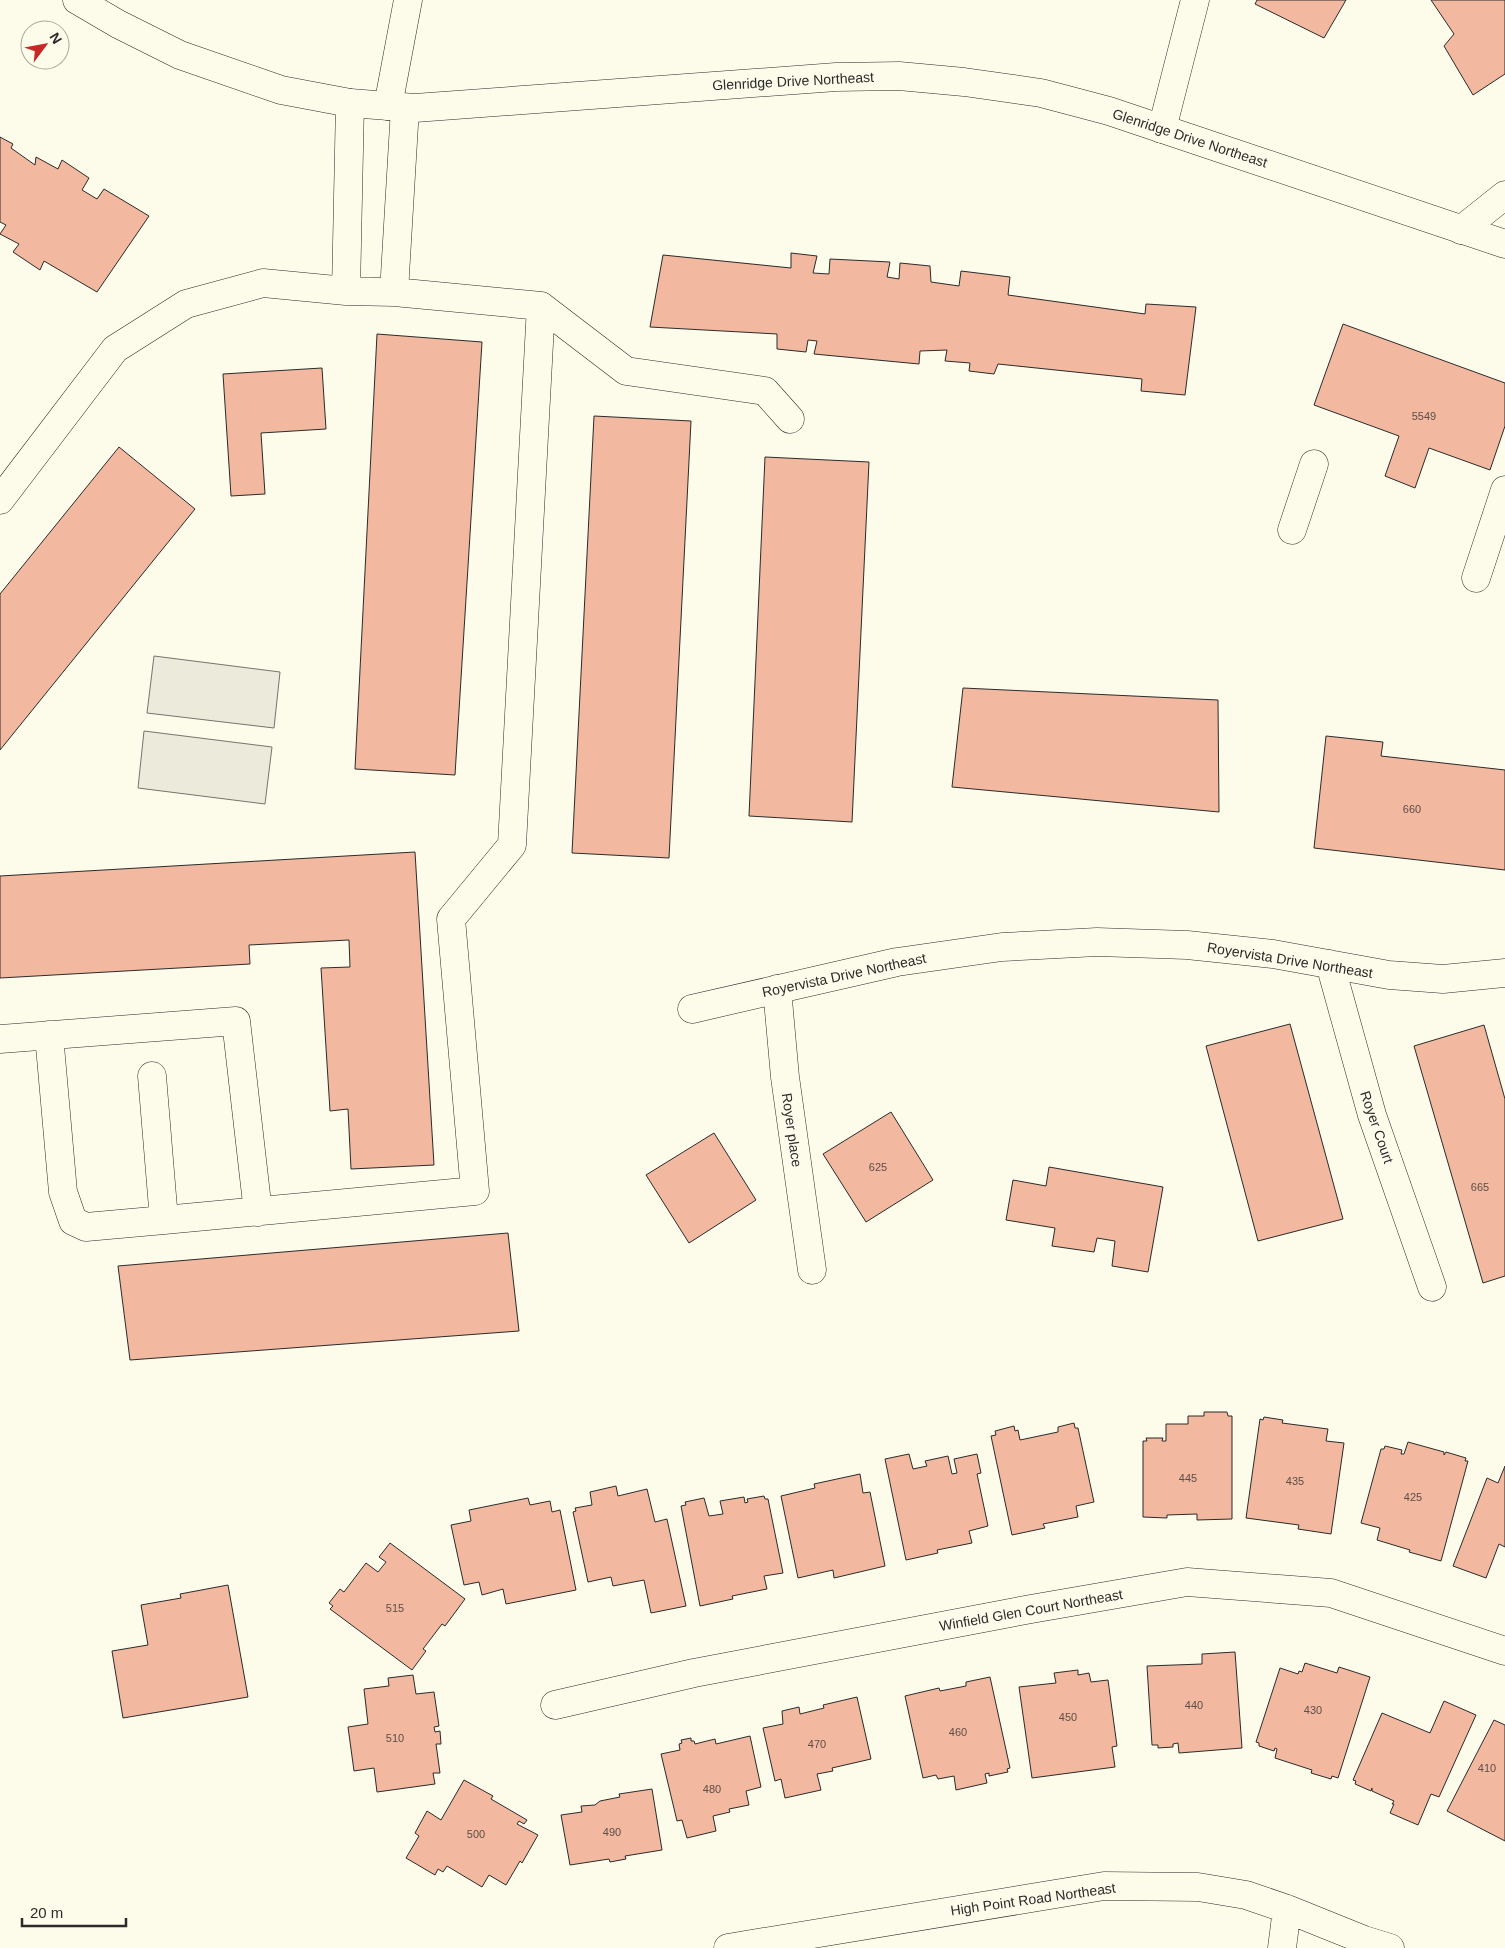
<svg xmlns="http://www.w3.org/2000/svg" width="1505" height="1948" viewBox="0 0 1505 1948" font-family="Arial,sans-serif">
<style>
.green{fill:#ecebdb;stroke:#74746e}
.building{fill:#f2b8a0;stroke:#2b2b2b}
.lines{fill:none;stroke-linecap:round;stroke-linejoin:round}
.minor-casing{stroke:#2b2b2b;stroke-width:29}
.major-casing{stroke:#2b2b2b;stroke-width:29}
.minor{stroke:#fdfbea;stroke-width:28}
.major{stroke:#fdfbea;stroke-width:28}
.labels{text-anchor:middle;stroke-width:4;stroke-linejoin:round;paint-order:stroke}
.number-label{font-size:11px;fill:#5d4e48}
.street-label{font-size:14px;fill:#2b2b2b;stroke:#fdfbea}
</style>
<rect width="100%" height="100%" fill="#fdfbea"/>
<path class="green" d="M 154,656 L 280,672 L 274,728 L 147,713 Z
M 144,731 L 272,747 L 265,804 L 138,788 Z"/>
<path class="building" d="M 1257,0 L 1346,0 L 1324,38 L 1255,4 Z
M 1431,0 L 1505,0 L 1505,74 L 1473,95 L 1444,46 L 1454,34 Z
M 0,137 L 13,144 L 11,148 L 35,165 L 36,157 L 58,169 L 62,160 L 89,178 L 82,190 L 97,199 L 104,189 L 149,216 L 97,292 L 44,261 L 40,270 L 13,252 L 19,244 L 0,234 L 6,225 L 0,222 Z
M 791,253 L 817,256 L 813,273 L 829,274 L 830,259 L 890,262 L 887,277 L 899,279 L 900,263 L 930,266 L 931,282 L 959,286 L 961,271 L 1010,277 L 1008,295 L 1145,314 L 1146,304 L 1196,307 L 1185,395 L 1141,391 L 1142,379 L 998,364 L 994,374 L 969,371 L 970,363 L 945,361 L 947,350 L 920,351 L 919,364 L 814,354 L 817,341 L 808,340 L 806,352 L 777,349 L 777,334 L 650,327 L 663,255 L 791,268 Z
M 1343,324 L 1505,383 L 1505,426 L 1490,470 L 1429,448 L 1415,488 L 1385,476 L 1399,436 L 1314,405 Z
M 377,334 L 482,342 L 455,775 L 355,769 Z
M 322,368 L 326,429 L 261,433 L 265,494 L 231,496 L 223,374 Z
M 594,416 L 691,421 L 669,858 L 572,853 Z
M 119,447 L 195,509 L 0,750 L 0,594 Z
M 765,457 L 869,462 L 852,822 L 749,816 Z
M 963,688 L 1218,700 L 1219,812 L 952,787 Z
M 1326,736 L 1383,742 L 1381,756 L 1505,770 L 1505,870 L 1314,848 Z
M 415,852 L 434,1165 L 351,1169 L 348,1109 L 330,1111 L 321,968 L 350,967 L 349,940 L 249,945 L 250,964 L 0,978 L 0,876 Z
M 1290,1024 L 1343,1219 L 1258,1241 L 1206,1046 Z
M 1484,1025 L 1505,1099 L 1505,1276 L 1483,1283 L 1414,1046 Z
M 891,1112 L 933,1180 L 866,1222 L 823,1154 Z
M 714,1133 L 756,1200 L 689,1243 L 646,1175 Z
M 1049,1167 L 1163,1187 L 1148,1272 L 1112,1266 L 1115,1241 L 1097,1238 L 1094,1252 L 1052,1246 L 1055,1228 L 1006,1220 L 1013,1180 L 1046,1186 Z
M 508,1233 L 519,1331 L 130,1360 L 118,1266 Z
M 1204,1412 L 1227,1412 L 1228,1416 L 1232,1416 L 1232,1519 L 1197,1520 L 1197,1514 L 1167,1515 L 1167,1518 L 1143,1517 L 1143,1441 L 1147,1441 L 1146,1438 L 1163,1438 L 1162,1441 L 1166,1441 L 1166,1424 L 1188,1424 L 1188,1416 L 1204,1416 Z
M 1264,1417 L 1283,1420 L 1282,1423 L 1328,1429 L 1326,1441 L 1344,1443 L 1331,1534 L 1298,1529 L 1299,1525 L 1246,1518 L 1260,1419 L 1263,1420 Z
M 1074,1423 L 1075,1428 L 1078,1428 L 1094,1502 L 1076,1506 L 1078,1517 L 1043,1524 L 1045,1528 L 1012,1535 L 991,1436 L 996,1435 L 995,1431 L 1014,1426 L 1015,1431 L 1018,1430 L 1020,1440 L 1058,1432 L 1058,1427 Z
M 1408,1442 L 1444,1452 L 1444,1455 L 1446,1452 L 1466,1458 L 1465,1461 L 1468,1461 L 1441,1561 L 1409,1552 L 1410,1550 L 1377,1540 L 1380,1528 L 1361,1523 L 1381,1449 L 1384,1449 L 1385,1446 L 1402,1450 L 1401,1454 L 1404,1454 Z
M 909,1454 L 913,1469 L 927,1466 L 925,1461 L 948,1456 L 952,1474 L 957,1473 L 954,1459 L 977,1454 L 981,1473 L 977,1474 L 988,1526 L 969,1531 L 972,1543 L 937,1550 L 938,1553 L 906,1560 L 885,1459 Z
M 1505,1466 L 1505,1547 L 1499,1544 L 1486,1578 L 1453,1566 L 1487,1478 L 1498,1483 Z
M 860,1474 L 863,1493 L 870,1492 L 885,1566 L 834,1578 L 833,1570 L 798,1578 L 781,1496 L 815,1488 L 814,1484 Z
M 616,1486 L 618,1496 L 647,1489 L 655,1522 L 667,1519 L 686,1606 L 651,1613 L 644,1580 L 613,1586 L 611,1577 L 588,1582 L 573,1512 L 576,1511 L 575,1508 L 592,1505 L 590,1492 Z
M 764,1496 L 765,1499 L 768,1499 L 783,1573 L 764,1576 L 767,1589 L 732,1596 L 733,1599 L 700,1606 L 681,1506 L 686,1505 L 685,1502 L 704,1498 L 709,1516 L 723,1514 L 720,1501 L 744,1497 L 745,1503 L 748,1502 L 747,1499 Z
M 528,1498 L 530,1505 L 550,1501 L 552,1512 L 560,1510 L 576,1590 L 506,1604 L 503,1589 L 482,1595 L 479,1582 L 464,1585 L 451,1525 L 471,1521 L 469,1510 Z
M 390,1543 L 465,1599 L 445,1626 L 442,1624 L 423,1649 L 426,1651 L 412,1670 L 330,1609 L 333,1606 L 329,1603 L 340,1589 L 344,1592 L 366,1563 L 378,1572 L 386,1562 L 379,1557 Z
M 228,1585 L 248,1697 L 123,1718 L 112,1651 L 148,1645 L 141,1605 L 181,1598 L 180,1594 Z
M 1235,1652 L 1242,1748 L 1179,1753 L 1178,1743 L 1173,1744 L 1173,1747 L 1158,1748 L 1158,1745 L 1152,1745 L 1147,1666 L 1202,1664 L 1202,1654 Z
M 1305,1663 L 1337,1673 L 1339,1667 L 1370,1677 L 1338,1778 L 1332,1776 L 1331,1779 L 1311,1773 L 1312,1770 L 1275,1758 L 1277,1749 L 1275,1748 L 1274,1751 L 1259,1746 L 1259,1743 L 1256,1742 L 1280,1668 L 1298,1674 L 1299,1671 L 1302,1672 Z
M 1078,1670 L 1078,1675 L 1089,1673 L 1091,1682 L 1108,1680 L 1117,1746 L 1112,1747 L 1115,1767 L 1032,1778 L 1019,1687 L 1056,1683 L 1054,1673 Z
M 413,1675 L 416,1694 L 434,1692 L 439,1726 L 434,1727 L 435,1732 L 440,1731 L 441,1744 L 436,1744 L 440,1773 L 433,1773 L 435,1784 L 377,1792 L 374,1768 L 354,1771 L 348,1727 L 368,1724 L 364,1689 L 389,1686 L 388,1678 Z
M 990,1677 L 1010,1768 L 1007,1769 L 1008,1772 L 989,1776 L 989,1773 L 985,1774 L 987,1783 L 956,1790 L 954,1776 L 938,1779 L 936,1775 L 923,1778 L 905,1696 L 939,1688 L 940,1691 L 966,1686 L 966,1682 Z
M 857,1697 L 871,1759 L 832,1768 L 833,1771 L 817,1774 L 821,1790 L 785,1798 L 781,1779 L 775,1781 L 763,1728 L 783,1724 L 782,1711 L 799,1707 L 800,1714 L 824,1708 L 823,1705 Z
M 1444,1701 L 1476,1715 L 1439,1797 L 1431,1794 L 1418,1825 L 1390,1813 L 1394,1804 L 1392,1804 L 1394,1801 L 1372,1791 L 1372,1788 L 1371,1791 L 1355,1784 L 1356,1781 L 1353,1780 L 1382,1713 L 1430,1733 Z
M 1494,1720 L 1505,1725 L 1505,1841 L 1447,1811 Z
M 750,1736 L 761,1787 L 746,1791 L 749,1805 L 729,1809 L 730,1812 L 713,1816 L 716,1831 L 687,1838 L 682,1820 L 677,1821 L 661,1754 L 680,1750 L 679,1744 L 682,1743 L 681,1740 L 691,1738 L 691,1741 L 694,1741 L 695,1744 L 715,1739 L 716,1744 Z
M 464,1780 L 493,1796 L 491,1799 L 527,1820 L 524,1824 L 519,1821 L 517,1824 L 538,1835 L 522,1863 L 520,1861 L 506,1885 L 489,1875 L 482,1887 L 447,1866 L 443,1872 L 438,1869 L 435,1875 L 406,1858 L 419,1836 L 415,1833 L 427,1811 L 441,1820 Z
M 652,1789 L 662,1850 L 625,1856 L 626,1859 L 610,1862 L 609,1859 L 570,1865 L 561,1815 L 582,1812 L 581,1806 L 595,1805 L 600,1801 L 620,1797 L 619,1794 Z"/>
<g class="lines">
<g class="minor-casing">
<path id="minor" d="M 388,106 L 408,0
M 1162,129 L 1195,0
M 1461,230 L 1505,195
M 346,291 L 350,103
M 394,292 L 405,108
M 541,306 L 626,371 L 765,391 L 790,419
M 0,500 L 115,349 L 186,304 L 263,283 L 346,291 L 394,292 L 541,306 L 512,845 L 451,919 L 475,1191 L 164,1220 L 152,1076
M 1292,530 L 1314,464
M 1476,578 L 1505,490
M 1330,964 L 1372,1115 L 1432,1287
M 777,989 L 785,1077 L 812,1270
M 692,1009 L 897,962 L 1002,947 L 1097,942 L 1187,945 L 1273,954 L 1389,975 L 1443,979 L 1505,973
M 49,1035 L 63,1192 L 73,1221 L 86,1227 L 164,1220
M 0,1039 L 236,1021 L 258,1212
M 555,1705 L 694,1673 L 1031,1609 L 1187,1582 L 1331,1593 L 1505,1651
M 728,1948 L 1104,1886 L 1198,1887 L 1246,1895 L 1287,1909 L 1364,1940 L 1390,1948
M 1282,1948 L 1287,1909"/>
</g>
<g class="major-casing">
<path id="major" d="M 77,0 L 118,24 L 180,55 L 281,90 L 350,103 L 415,108 L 836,77 L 899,76 L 964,82 L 1041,93 L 1109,111 L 1505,244"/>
</g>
<use href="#minor" class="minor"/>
<use href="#major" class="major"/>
</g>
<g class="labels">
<g class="number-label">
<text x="1424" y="420">5549</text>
<text x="1412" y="813">660</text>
<text x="878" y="1171">625</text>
<text x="1480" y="1191">665</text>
<text x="1188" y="1482">445</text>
<text x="1295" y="1485">435</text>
<text x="1413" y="1501">425</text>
<text x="395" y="1612">515</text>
<text x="1194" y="1709">440</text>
<text x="1313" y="1714">430</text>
<text x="1068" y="1721">450</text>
<text x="958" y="1736">460</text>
<text x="395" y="1742">510</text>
<text x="817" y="1748">470</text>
<text x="1487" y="1772">410</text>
<text x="712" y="1793">480</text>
<text x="612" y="1836">490</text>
<text x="476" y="1838">500</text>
</g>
<g class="street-label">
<text transform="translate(793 81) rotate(-3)" y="5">Glenridge Drive Northeast</text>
<text transform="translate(1190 138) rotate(18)" y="5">Glenridge Drive Northeast</text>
<text transform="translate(1290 960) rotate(9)" y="5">Royervista Drive Northeast</text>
<text transform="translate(844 975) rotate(-12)" y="5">Royervista Drive Northeast</text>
<text transform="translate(1377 1127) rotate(71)" y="5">Royer Court</text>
<text transform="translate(792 1130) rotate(82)" y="5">Royer place</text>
<text transform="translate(1031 1610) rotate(-10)" y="5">Winfield Glen Court Northeast</text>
<text transform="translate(1033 1899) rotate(-8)" y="5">High Point Road Northeast</text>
</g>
</g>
<g transform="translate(45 45) rotate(58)"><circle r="24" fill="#fdfbea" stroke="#a9a89e"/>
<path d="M0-4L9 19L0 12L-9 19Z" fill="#c62828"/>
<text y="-8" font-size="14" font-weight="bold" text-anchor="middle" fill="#2b2b2b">N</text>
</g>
<path d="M22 1918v8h104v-8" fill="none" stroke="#2b2b2b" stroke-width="2.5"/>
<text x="30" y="1918" font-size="15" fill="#2b2b2b" stroke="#fdfbea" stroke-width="4" paint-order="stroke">20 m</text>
</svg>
